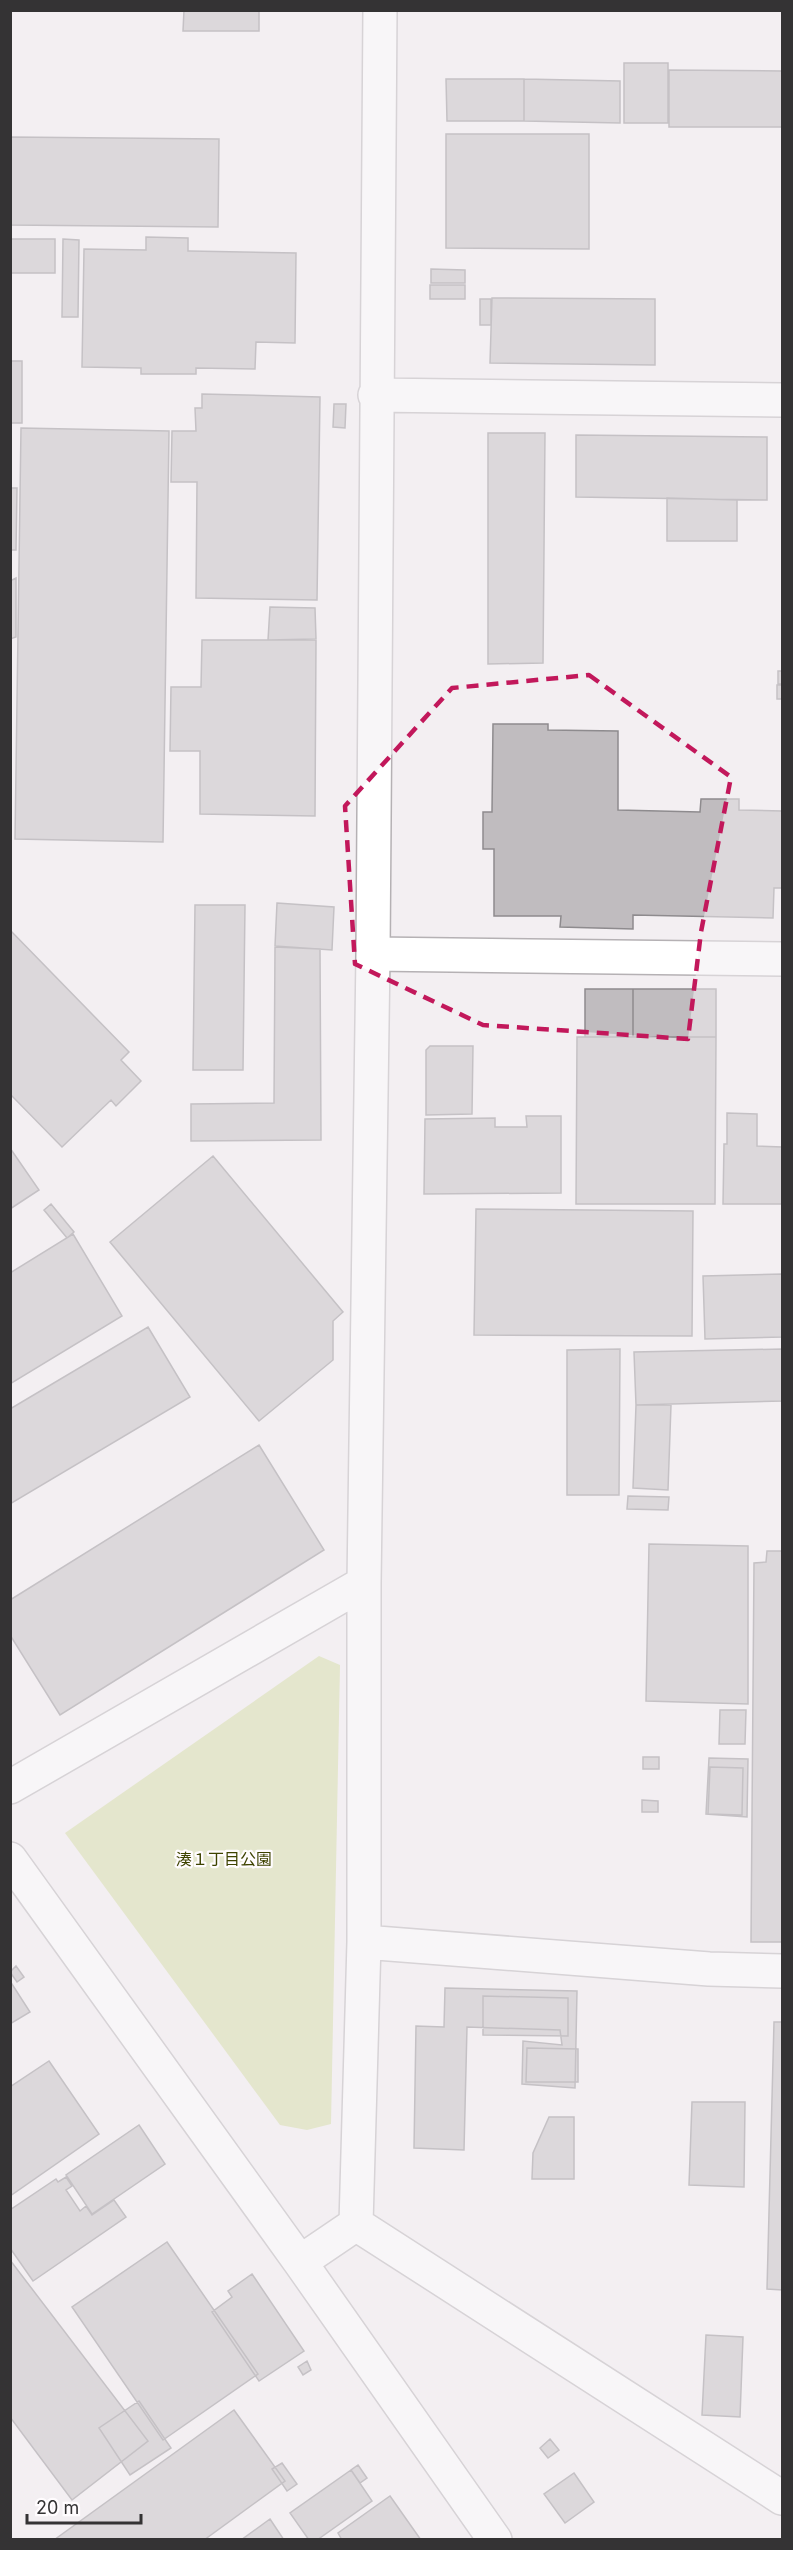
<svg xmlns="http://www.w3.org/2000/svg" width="793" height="2550" viewBox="0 0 793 2550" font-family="Inter,'Noto Sans JP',sans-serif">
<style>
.green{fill:#d3db9f}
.building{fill:#c0bcbf;stroke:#8e8b8e;stroke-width:1.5}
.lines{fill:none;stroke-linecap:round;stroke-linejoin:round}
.minor-casing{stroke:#b5b1b4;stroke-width:36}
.minor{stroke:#fff;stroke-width:33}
.marked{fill:none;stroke:#c2185b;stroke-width:4.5;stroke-dasharray:12 8;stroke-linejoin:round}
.labels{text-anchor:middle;stroke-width:4.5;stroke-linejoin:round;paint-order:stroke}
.park-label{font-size:16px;fill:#3e4300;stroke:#fffcfe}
</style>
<rect width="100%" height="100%" fill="#f3eff2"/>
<path class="green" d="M 319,1656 L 340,1665 L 331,2124 L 307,2130 L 280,2125 L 65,1833 Z"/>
<path class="building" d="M 184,10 L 259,10 L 259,31 L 183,31 Z
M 624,63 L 668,63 L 668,123 L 624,123 Z
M 669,70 L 782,71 L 782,127 L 669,127 Z
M 446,79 L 524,79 L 524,121 L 447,121 Z
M 524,79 L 620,81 L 620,123 L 524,121 Z
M 446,134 L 589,134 L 589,249 L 446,248 Z
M 10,137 L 219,139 L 218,227 L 10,225 Z
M 146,237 L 188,238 L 188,251 L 190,251 L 296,253 L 295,343 L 256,342 L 255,369 L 196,368 L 196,374 L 141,374 L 141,368 L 82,367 L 84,249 L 146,250 Z
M 10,239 L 55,239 L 55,273 L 10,273 Z
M 63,239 L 79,240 L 78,317 L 62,317 Z
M 431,269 L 465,270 L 465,283 L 431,283 Z
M 430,285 L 465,285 L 465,299 L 430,299 Z
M 492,298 L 655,299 L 655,365 L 490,363 Z
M 480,299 L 491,299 L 491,325 L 480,325 Z
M 10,361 L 22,361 L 22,423 L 10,423 Z
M 202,394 L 320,397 L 317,600 L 196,598 L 197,482 L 171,482 L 172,431 L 196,431 L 195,408 L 202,408 Z
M 334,404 L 346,404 L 345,428 L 333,427 Z
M 21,428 L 169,431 L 163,842 L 15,839 Z
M 488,433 L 545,433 L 543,663 L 488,664 Z
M 576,435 L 767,437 L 767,500 L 576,497 Z
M 10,488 L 17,488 L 16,550 L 10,550 Z
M 667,498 L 737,500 L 737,541 L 667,541 Z
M 16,578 L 16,637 L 10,639 L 10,581 Z
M 270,607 L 315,608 L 316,639 L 268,640 Z
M 202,640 L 316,640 L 315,816 L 200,814 L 200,751 L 170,751 L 171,687 L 201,687 Z
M 778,671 L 782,671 L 782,684 L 778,684 Z
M 777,685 L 782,685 L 782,699 L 777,699 Z
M 493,724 L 548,724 L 548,730 L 618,731 L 618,810 L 700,812 L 701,799 L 739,799 L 739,810 L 782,811 L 782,888 L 774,888 L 773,918 L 633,915 L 633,929 L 560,927 L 561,916 L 494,916 L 494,849 L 483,849 L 483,812 L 492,812 Z
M 277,903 L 334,907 L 332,950 L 275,946 Z
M 195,905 L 245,905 L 243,1070 L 193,1070 Z
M 10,930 L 129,1052 L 121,1060 L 141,1081 L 116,1106 L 111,1100 L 62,1147 L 10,1094 Z
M 275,947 L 320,949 L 321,1140 L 191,1141 L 191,1104 L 274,1103 Z
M 585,989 L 633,989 L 633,1037 L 585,1037 Z
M 633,989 L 716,989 L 716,1037 L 633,1037 Z
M 577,1037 L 716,1037 L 715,1204 L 576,1204 Z
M 430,1046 L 473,1046 L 472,1114 L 426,1115 L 426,1050 Z
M 727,1113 L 757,1114 L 757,1146 L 782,1147 L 782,1204 L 723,1204 L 724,1144 L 727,1144 Z
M 526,1116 L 561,1116 L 561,1193 L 424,1194 L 425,1119 L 495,1118 L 495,1127 L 527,1127 Z
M 10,1148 L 39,1190 L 10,1209 Z
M 213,1156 L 343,1312 L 333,1321 L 333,1360 L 259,1421 L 110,1242 Z
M 51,1204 L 74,1232 L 67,1238 L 44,1210 Z
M 476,1209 L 693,1211 L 692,1336 L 474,1335 Z
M 73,1234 L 122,1316 L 10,1384 L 10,1273 Z
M 782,1274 L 782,1337 L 705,1339 L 703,1276 Z
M 148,1327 L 190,1397 L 10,1504 L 10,1409 Z
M 620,1349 L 619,1495 L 567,1495 L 567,1350 Z
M 782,1349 L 782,1401 L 636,1405 L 634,1352 Z
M 636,1405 L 671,1405 L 668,1490 L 633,1488 Z
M 259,1445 L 324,1550 L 60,1715 L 10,1635 L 10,1600 Z
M 628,1496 L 669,1497 L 668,1510 L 627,1509 Z
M 649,1544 L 748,1546 L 748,1704 L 646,1701 Z
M 767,1551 L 782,1551 L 782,1942 L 751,1942 L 754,1563 L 766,1562 Z
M 720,1710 L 746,1710 L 745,1744 L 719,1744 Z
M 643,1757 L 659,1757 L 659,1769 L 643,1769 Z
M 709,1758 L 748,1759 L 747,1817 L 706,1814 Z
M 710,1767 L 743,1768 L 742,1815 L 708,1814 Z
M 642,1800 L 658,1801 L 658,1812 L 642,1812 Z
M 16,1966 L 24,1977 L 17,1982 L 10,1972 Z
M 10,1981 L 30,2012 L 10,2024 Z
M 445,1988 L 577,1991 L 575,2088 L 522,2084 L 523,2041 L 562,2045 L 560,2030 L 467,2027 L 464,2150 L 414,2148 L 416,2026 L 444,2027 Z
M 483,1996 L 568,1998 L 568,2036 L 483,2035 Z
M 774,2022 L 782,2022 L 782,2290 L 767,2289 Z
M 527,2048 L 578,2049 L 578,2082 L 526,2082 Z
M 49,2061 L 99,2134 L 10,2196 L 10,2087 Z
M 692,2102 L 745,2102 L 744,2187 L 689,2185 Z
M 549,2117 L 574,2117 L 574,2179 L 532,2179 L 533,2153 Z
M 139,2125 L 165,2164 L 92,2214 L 66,2175 Z
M 66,2177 L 72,2186 L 66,2190 L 80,2211 L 86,2206 L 92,2215 L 114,2200 L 126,2217 L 33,2281 L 10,2248 L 10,2210 L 56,2179 L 58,2182 Z
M 66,2177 L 72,2186 L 66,2190 L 80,2211 L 86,2206 L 92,2215 L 114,2200 L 126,2217 L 33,2281 L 10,2248 L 10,2210 L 56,2179 L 58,2182 Z
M 167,2242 L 258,2374 L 163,2440 L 72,2307 Z
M 10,2260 L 148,2441 L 72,2500 L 10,2417 Z
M 252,2274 L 304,2351 L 259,2381 L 212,2312 L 232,2297 L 228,2291 Z
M 706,2335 L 743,2337 L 740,2417 L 702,2415 Z
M 307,2361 L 311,2370 L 303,2375 L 298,2367 Z
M 139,2401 L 171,2448 L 130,2475 L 99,2428 Z
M 234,2410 L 285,2481 L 204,2540 L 54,2540 Z
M 550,2439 L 559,2450 L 548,2458 L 540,2448 Z
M 282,2463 L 297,2484 L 287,2491 L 272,2469 Z
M 358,2465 L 367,2478 L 360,2483 L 351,2470 Z
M 351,2470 L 372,2501 L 317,2540 L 309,2540 L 290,2513 Z
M 574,2473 L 594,2502 L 565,2523 L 544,2494 Z
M 390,2496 L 421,2540 L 342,2540 L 338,2533 Z
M 270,2519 L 284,2540 L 241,2540 Z"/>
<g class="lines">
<g class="minor-casing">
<path id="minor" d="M 375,395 L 782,400
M 373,954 L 782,959
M 10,1787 L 364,1583
M 10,1859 L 300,2262 L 495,2540
M 364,1942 L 709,1969 L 782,1971
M 356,2224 L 782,2498
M 300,2262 L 356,2224 L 364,1942 L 364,1583 L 373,954 L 380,10"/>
</g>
<use href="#minor" class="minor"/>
</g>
<path d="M0 0H793V2550H0ZM 589,675 L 731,777 L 701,932 L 688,1039 L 483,1025 L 355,964 L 345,806 L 452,688 Z" fill="#f3eff2" fill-opacity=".55" fill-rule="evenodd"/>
<path class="marked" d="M 589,675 L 731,777 L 701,932 L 688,1039 L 483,1025 L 355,964 L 345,806 L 452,688 Z"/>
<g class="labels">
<g class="park-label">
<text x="224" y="1865">湊１丁目公園</text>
</g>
</g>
<rect width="793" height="2550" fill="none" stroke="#343334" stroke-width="24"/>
<path d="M27 2514v9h114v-9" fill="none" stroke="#343334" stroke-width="3"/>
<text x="36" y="2514" font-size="18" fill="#343334" stroke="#fffcfe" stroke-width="4.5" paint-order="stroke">20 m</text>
</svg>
